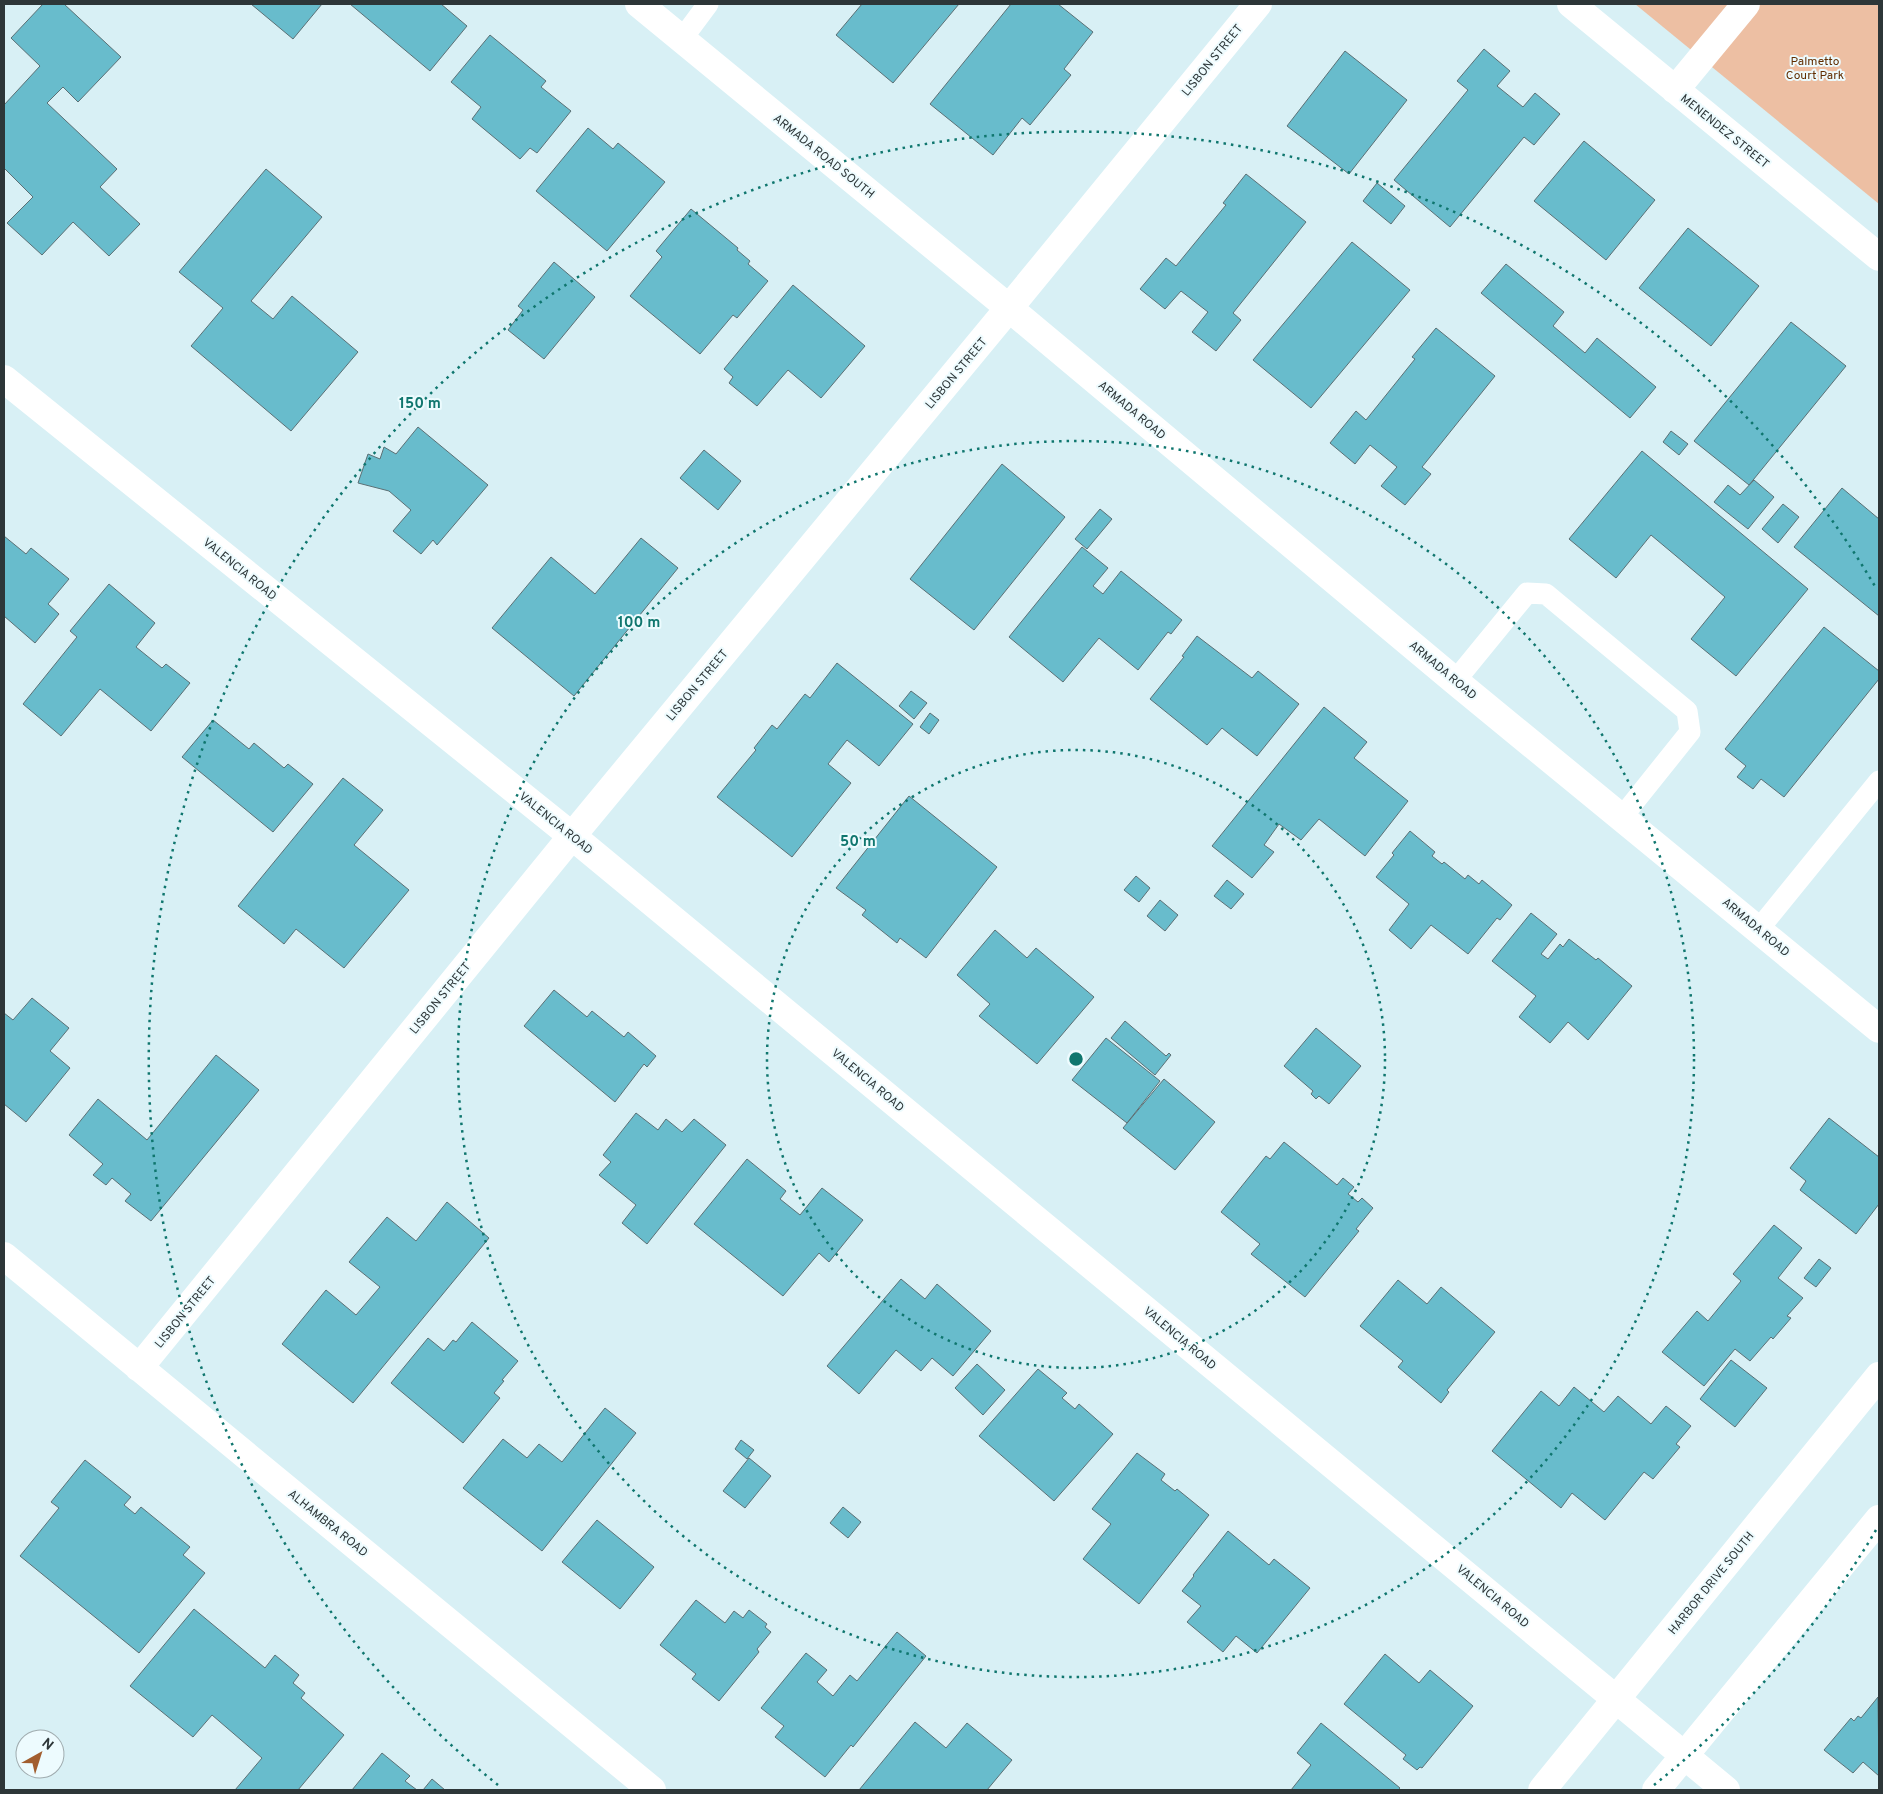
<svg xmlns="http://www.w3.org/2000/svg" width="1883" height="1794" viewBox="0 0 1883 1794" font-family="Overpass,sans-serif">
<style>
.green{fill:#edbfa3}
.building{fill:#68bccc;stroke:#5b7075}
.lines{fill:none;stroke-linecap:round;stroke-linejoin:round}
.service{stroke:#fff;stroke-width:21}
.minor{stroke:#fff;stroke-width:28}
.tertiary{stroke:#fff;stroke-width:28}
.ring{fill:none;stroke:#0f766e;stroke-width:2.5;stroke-dasharray:2.5 5}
.labels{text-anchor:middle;stroke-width:4;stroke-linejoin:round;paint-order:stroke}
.street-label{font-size:12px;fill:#2d3638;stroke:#edfbfe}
.park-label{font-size:12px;fill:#612d00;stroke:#edfbfe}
.centre{fill:#0f766e;stroke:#edfbfe;stroke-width:2.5}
.ring-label{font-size:15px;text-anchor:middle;font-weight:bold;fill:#0f766e;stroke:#edfbfe;stroke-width:4;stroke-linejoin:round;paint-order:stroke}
</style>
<rect width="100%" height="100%" fill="#d8f0f5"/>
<path class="green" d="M 1635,4 L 1879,4 L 1879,204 Z"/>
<path class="building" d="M 43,4 L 64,4 L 121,57 L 78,102 L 63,87 L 47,103 L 117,169 L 100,187 L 140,224 L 109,256 L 73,222 L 42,255 L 7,223 L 33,197 L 4,168 L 4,105 L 40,66 L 11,38 Z
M 251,4 L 322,4 L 293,39 Z
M 350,4 L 441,4 L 467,26 L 430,71 Z
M 862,4 L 959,4 L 893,83 L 836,35 Z
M 1011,4 L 1058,4 L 1093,32 L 1064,69 L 1071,75 L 1030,125 L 1022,118 L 993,155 L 930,104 Z
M 490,35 L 546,81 L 541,87 L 571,111 L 537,153 L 530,148 L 520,159 L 472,119 L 481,107 L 451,82 Z
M 1484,49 L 1510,71 L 1497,86 L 1523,107 L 1535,93 L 1560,114 L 1534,145 L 1524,137 L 1450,227 L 1394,180 L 1468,90 L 1457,81 Z
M 1345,51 L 1407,100 L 1349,174 L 1287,126 Z
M 588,128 L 613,149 L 618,143 L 665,182 L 607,251 L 536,191 Z
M 1584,141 L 1655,200 L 1606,260 L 1534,201 Z
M 266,169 L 322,217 L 251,301 L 273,319 L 292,296 L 358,352 L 291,431 L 191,346 L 223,308 L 179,272 Z
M 1246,174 L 1306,222 L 1233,313 L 1241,320 L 1216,351 L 1192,332 L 1208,312 L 1181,291 L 1165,309 L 1140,289 L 1166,258 L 1176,266 L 1226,205 L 1223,203 Z
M 1377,183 L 1405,206 L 1391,224 L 1363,201 Z
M 691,209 L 738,248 L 737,250 L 750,261 L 748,264 L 768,281 L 737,318 L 733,315 L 700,354 L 630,296 L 662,257 L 656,251 Z
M 1688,228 L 1759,286 L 1711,346 L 1639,288 Z
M 1352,242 L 1410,290 L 1311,408 L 1253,360 Z
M 554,262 L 595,297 L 544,359 L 508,330 L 523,310 L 518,306 Z
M 1506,264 L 1564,312 L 1553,326 L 1585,353 L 1597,338 L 1656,387 L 1630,418 L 1481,293 Z
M 793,285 L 865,346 L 821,398 L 788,370 L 757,406 L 729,383 L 733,377 L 724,369 Z
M 1791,322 L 1846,366 L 1749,485 L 1694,441 Z
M 1436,328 L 1495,376 L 1422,467 L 1431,474 L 1405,505 L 1381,486 L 1397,467 L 1370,445 L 1355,464 L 1330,443 L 1356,411 L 1366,420 L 1415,359 L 1412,357 Z
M 418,427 L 488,485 L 437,545 L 433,540 L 421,554 L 393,531 L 411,510 L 389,491 L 358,483 L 368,454 L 380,459 L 384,447 L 396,454 Z
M 1671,431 L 1688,444 L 1679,455 L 1663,442 Z
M 704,450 L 741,481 L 718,510 L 680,478 Z
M 1642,451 L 1808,589 L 1736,676 L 1691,639 L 1725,597 L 1651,535 L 1616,578 L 1569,539 Z
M 1002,464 L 1065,517 L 974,630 L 910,579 Z
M 1754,480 L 1774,497 L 1748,529 L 1714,502 L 1728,485 L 1740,495 Z
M 1842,488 L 1879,519 L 1879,616 L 1794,547 Z
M 1783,504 L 1799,517 L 1778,543 L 1762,529 Z
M 1100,509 L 1112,519 L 1087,549 L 1075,539 Z
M 4,536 L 26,554 L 31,548 L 69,579 L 48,604 L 59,614 L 35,643 L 4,616 Z
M 641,538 L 678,568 L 574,696 L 492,628 L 551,557 L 595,594 Z
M 1082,547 L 1108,568 L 1093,586 L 1103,594 L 1121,571 L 1182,620 L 1171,634 L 1168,632 L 1138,670 L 1099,638 L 1063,682 L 1009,637 Z
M 109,584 L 155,623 L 136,647 L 162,668 L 166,664 L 190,683 L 151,731 L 100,689 L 61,736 L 23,704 L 77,637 L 70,631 Z
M 1824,627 L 1879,671 L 1879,679 L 1784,797 L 1761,779 L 1753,789 L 1737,777 L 1746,766 L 1725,749 Z
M 1197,636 L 1252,678 L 1258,671 L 1299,704 L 1257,756 L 1222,728 L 1207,745 L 1150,699 L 1184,657 L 1182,656 Z
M 837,663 L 913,724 L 879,766 L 847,740 L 828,764 L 851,783 L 792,857 L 717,797 L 756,750 L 754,748 L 772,725 L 777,729 L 805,694 L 810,698 Z
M 911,691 L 927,703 L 914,719 L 899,706 Z
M 1324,707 L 1367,742 L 1354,758 L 1408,801 L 1365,856 L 1319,819 L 1301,840 L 1279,824 L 1264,845 L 1274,852 L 1252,878 L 1212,846 Z
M 930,713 L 939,720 L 929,734 L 920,727 Z
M 213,720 L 249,749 L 254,743 L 284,768 L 288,764 L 313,784 L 273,832 L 182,757 Z
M 343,778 L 383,810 L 354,845 L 409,890 L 344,968 L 296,929 L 284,944 L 238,906 Z
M 909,796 L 997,867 L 926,958 L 900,938 L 897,943 L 862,915 L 866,910 L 836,888 Z
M 1410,831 L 1435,852 L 1432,856 L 1442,864 L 1444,862 L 1465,879 L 1468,875 L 1479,884 L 1482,880 L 1512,905 L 1500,920 L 1497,918 L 1468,954 L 1431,925 L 1411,949 L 1389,930 L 1409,904 L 1376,877 L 1394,855 L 1392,853 Z
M 1136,876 L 1150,888 L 1139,902 L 1124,890 Z
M 1227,880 L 1244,894 L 1231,909 L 1214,896 Z
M 1160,900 L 1178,915 L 1165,931 L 1147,916 Z
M 1531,913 L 1557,934 L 1541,954 L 1548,959 L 1560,944 L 1563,947 L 1569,939 L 1596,960 L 1598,958 L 1632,986 L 1588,1040 L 1568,1022 L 1550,1043 L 1519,1017 L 1536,996 L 1492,961 Z
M 995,930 L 1027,958 L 1036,948 L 1094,997 L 1037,1064 L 979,1016 L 990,1004 L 957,975 Z
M 554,990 L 587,1017 L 592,1011 L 624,1037 L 628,1032 L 656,1056 L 647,1067 L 644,1064 L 615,1102 L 524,1026 Z
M 32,998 L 69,1028 L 50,1051 L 70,1068 L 26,1122 L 4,1104 L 4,1013 L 13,1020 Z
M 1125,1021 L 1166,1056 L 1169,1053 L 1171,1055 L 1155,1075 L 1111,1038 Z
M 1316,1028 L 1361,1066 L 1329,1104 L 1319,1096 L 1316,1099 L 1311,1094 L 1313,1091 L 1284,1066 Z
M 1106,1038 L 1160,1081 L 1127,1123 L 1072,1080 Z
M 216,1055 L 259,1090 L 151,1221 L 125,1201 L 131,1194 L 112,1178 L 106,1185 L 93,1175 L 103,1164 L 69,1135 L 98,1099 L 147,1140 Z
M 1164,1079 L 1215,1122 L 1175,1170 L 1123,1128 Z
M 636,1113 L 658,1130 L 666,1119 L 682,1132 L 694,1119 L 726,1145 L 647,1244 L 622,1223 L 636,1205 L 599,1175 L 611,1162 L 603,1155 Z
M 1829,1118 L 1879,1157 L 1879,1204 L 1856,1234 L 1800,1190 L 1806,1181 L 1790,1168 Z
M 1284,1142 L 1337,1185 L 1343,1178 L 1354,1187 L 1348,1194 L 1358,1202 L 1362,1198 L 1373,1208 L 1356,1229 L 1359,1231 L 1305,1297 L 1251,1254 L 1260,1244 L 1221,1212 L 1266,1156 L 1270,1159 Z
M 747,1159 L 786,1191 L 780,1199 L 800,1215 L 822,1188 L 863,1220 L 829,1262 L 819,1253 L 783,1296 L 694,1224 Z
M 447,1202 L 489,1238 L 353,1403 L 282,1344 L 326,1290 L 356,1315 L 380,1287 L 349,1262 L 387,1217 L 416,1241 Z
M 1774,1225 L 1802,1248 L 1778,1278 L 1803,1298 L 1787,1316 L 1791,1318 L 1773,1339 L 1771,1337 L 1750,1361 L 1735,1349 L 1704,1386 L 1662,1352 L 1697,1311 L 1708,1321 L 1741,1281 L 1733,1274 Z
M 1819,1259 L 1831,1268 L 1816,1287 L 1804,1278 Z
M 901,1279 L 925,1299 L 937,1284 L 991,1331 L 953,1376 L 932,1358 L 921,1371 L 896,1350 L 859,1394 L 827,1366 Z
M 1398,1280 L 1427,1304 L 1441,1287 L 1495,1332 L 1447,1390 L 1449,1392 L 1441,1403 L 1398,1367 L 1403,1361 L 1360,1326 Z
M 472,1322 L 518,1361 L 502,1380 L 504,1381 L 494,1393 L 500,1398 L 463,1443 L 391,1383 L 428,1338 L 444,1351 L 453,1340 L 456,1342 Z
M 1731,1360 L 1767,1388 L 1735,1427 L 1700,1399 Z
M 977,1364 L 1005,1390 L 983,1415 L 955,1388 Z
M 1038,1369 L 1067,1393 L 1062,1398 L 1075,1409 L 1079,1404 L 1113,1434 L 1054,1501 L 979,1436 Z
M 1574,1387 L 1604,1412 L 1618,1396 L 1651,1424 L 1666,1406 L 1691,1426 L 1676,1444 L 1680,1447 L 1653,1479 L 1644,1472 L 1605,1520 L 1572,1493 L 1561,1508 L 1492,1451 L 1541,1391 L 1559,1406 Z
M 605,1408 L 636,1433 L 542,1551 L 463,1488 L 503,1439 L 527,1458 L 539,1444 L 562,1462 Z
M 741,1440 L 754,1450 L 747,1459 L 735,1449 Z
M 1137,1453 L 1165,1474 L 1161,1480 L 1175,1491 L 1177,1489 L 1209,1515 L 1139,1604 L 1083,1559 L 1111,1524 L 1092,1509 Z
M 749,1458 L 771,1476 L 745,1508 L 723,1491 Z
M 85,1460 L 131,1497 L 124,1505 L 135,1514 L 141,1507 L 190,1547 L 183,1555 L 205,1573 L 139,1653 L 20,1556 L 59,1508 L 51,1502 Z
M 843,1507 L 861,1522 L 848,1538 L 830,1523 Z
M 597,1520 L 654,1567 L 620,1609 L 562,1562 Z
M 1228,1531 L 1269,1565 L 1274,1559 L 1310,1588 L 1257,1653 L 1236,1636 L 1223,1652 L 1187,1622 L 1201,1606 L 1182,1591 L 1194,1576 L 1193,1575 Z
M 696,1600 L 725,1623 L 734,1611 L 743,1618 L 749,1610 L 767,1624 L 765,1627 L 771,1632 L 757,1649 L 759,1652 L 719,1701 L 692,1679 L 696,1674 L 660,1645 Z
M 194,1609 L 265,1668 L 275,1655 L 299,1675 L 293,1683 L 305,1693 L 301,1698 L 344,1735 L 298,1790 L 235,1790 L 262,1758 L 212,1715 L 193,1737 L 130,1686 Z
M 897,1632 L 926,1656 L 853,1747 L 851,1745 L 825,1777 L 775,1737 L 784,1726 L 761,1708 L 806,1653 L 827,1670 L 817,1682 L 833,1696 L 850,1675 L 857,1681 Z
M 1385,1654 L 1419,1683 L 1430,1670 L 1473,1706 L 1422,1768 L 1420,1767 L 1417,1770 L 1403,1759 L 1406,1755 L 1344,1704 Z
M 1878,1697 L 1879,1776 L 1863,1762 L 1853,1773 L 1824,1750 L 1851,1718 L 1854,1721 L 1858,1716 L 1861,1718 Z
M 915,1722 L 946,1748 L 967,1723 L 1012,1760 L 987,1790 L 859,1790 Z
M 1321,1723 L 1400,1788 L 1398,1790 L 1291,1790 L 1311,1765 L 1297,1753 Z
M 382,1753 L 410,1776 L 405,1781 L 417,1790 L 352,1790 Z
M 432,1779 L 445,1790 L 423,1790 Z"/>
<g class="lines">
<path class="service" d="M 682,39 L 708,4
M 1455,681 L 1527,593 L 1546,594 L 1687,711 L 1690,732 L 1622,817
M 1758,930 L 1879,781"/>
<path class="minor" d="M 639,4 L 1009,308 L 1455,681 L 1879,1029
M 1571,4 L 1879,257
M 1675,90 L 1746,4
M 4,379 L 572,836 L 1726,1790
M 4,1256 L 652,1790
M 139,1368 L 572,836 L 1009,308 L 1258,4"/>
<path class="tertiary" d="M 1542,1790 L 1879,1376
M 1656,1790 L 1879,1519"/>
</g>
<g class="ring">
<circle cx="1076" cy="1059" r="309"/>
<circle cx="1076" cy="1059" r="618"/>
<path d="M1876 1530A928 928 0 0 1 1654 1785M498 1785A928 928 0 1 1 1876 588"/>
</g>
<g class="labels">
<g class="street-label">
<text transform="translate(1212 60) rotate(-51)" y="4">LISBON STREET</text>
<text transform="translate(1725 131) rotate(39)" y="4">MENENDEZ STREET</text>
<text transform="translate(824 156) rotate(39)" y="4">ARMADA ROAD SOUTH</text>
<text transform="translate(956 373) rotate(-50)" y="4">LISBON STREET</text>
<text transform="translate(1132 410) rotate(40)" y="4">ARMADA ROAD</text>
<text transform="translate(240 569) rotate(39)" y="4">VALENCIA ROAD</text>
<text transform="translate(1443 670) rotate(40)" y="4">ARMADA ROAD</text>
<text transform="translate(697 685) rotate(-50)" y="4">LISBON STREET</text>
<text transform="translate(556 823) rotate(39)" y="4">VALENCIA ROAD</text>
<text transform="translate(1756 927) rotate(40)" y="4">ARMADA ROAD</text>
<text transform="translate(440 998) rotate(-51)" y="4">LISBON STREET</text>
<text transform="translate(868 1080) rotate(40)" y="4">VALENCIA ROAD</text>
<text transform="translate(185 1312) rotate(-51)" y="4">LISBON STREET</text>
<text transform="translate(1180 1338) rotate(40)" y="4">VALENCIA ROAD</text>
<text transform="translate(328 1523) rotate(39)" y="4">ALHAMBRA ROAD</text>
<text transform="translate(1711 1583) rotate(-51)" y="4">HARBOR DRIVE SOUTH</text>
<text transform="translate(1493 1596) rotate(40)" y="4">VALENCIA ROAD</text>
</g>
<g class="park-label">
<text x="1815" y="65">Palmetto<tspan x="1815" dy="14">Court Park</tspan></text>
</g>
</g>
<circle cx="1076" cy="1059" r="8" class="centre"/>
<g class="ring-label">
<text x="420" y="408">150 m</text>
<text x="639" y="627">100 m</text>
<text x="858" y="846">50 m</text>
</g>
<rect width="1883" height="1794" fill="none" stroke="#2d3638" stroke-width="10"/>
<g transform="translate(40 1754) rotate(39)"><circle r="24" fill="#edfbfe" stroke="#a0acaf"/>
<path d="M0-4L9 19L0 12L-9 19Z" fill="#a25e2f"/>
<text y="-8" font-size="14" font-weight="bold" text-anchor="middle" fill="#2d3638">N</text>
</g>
</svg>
